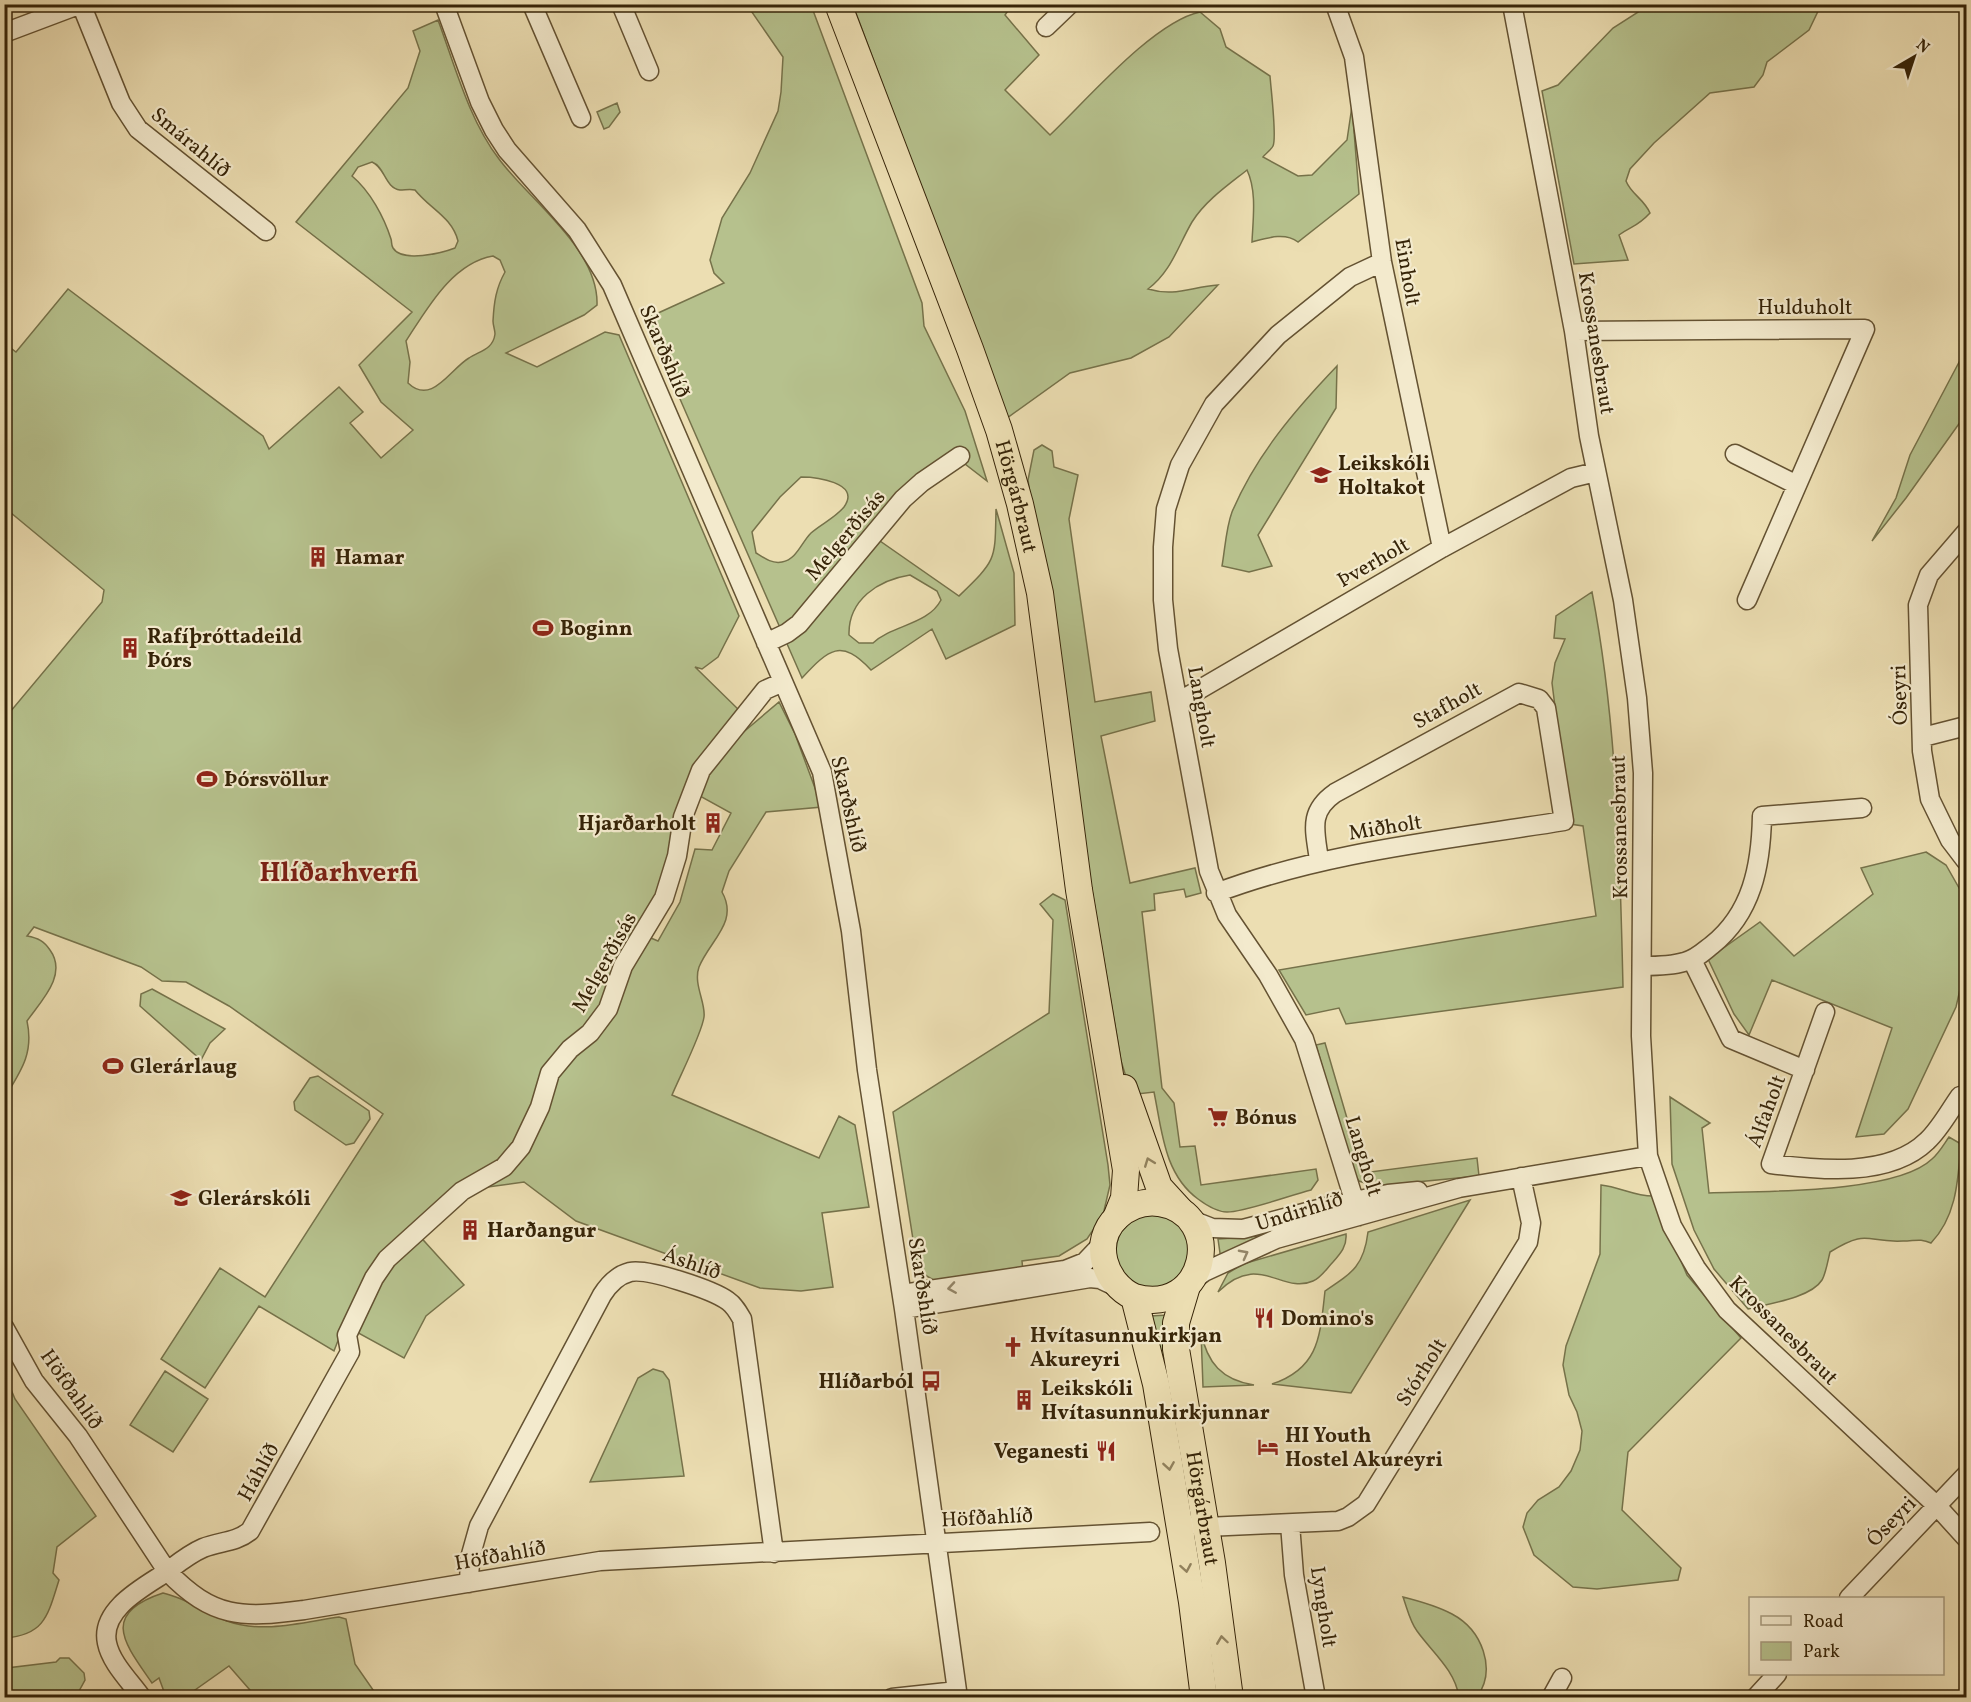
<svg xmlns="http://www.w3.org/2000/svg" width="1971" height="1702" viewBox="0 0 1971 1702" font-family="Vollkorn,serif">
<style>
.green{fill:#b6c18d;stroke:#76724a;stroke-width:1.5;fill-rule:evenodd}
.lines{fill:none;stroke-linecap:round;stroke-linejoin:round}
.minor-casing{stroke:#645232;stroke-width:21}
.highway-casing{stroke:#362408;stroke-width:28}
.minor{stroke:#f3eacd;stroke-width:18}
.highway{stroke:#ecdeb2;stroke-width:26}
.oneway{stroke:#91815d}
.oneway2{stroke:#94876a}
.labels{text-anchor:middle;stroke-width:4.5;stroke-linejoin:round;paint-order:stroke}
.street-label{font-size:21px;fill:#362408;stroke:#f3eacd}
.poi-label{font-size:21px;font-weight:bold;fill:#362408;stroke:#f3eacd;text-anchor:start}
.district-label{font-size:27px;font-weight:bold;fill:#7a1f14;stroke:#f3eacd}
</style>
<rect width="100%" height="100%" fill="#ecdeb2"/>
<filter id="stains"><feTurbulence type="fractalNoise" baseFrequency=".00333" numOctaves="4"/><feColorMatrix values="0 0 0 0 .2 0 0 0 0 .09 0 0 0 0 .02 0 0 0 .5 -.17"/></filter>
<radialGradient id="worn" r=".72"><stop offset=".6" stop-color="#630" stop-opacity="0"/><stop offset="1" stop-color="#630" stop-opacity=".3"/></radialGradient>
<path class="green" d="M 747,5 L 811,5 L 922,303 L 924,326 L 965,411 L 987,481 L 961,461 L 870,534 L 959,596 C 997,559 995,561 996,509 L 1014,573 L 1015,625 L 946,659 L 932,629 L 871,670 C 841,638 829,649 802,678 L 645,319 L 724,283 L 714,273 L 710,260 L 722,218 L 750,173 L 778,111 L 781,92 L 783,57 ZM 801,477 C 814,477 862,482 844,507 C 835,518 821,524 811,533 C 801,543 797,559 782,562 C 772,564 764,558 756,553 L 752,532 L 780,497 ZM 910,575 L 937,591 L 941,600 C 928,625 892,625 873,643 L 859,643 L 849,635 C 848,600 878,580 910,575 Z
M 853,5 L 1012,5 L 1005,15 L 1039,55 L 1005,90 L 1050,135 C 1086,101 1153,22 1200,12 L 1220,29 L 1226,47 L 1270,76 C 1271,90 1277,138 1273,146 C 1271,150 1265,154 1263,157 L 1298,176 L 1312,175 L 1347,140 L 1352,106 L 1359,194 L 1298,242 C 1285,232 1267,238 1252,242 C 1253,219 1257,191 1247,170 C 1228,185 1205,201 1192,222 C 1178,246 1171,272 1148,289 C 1175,297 1191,287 1218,285 L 1169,337 L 1131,358 L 1070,373 L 1007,418 Z
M 1649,5 L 1821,5 L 1809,30 L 1767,62 L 1763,75 L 1754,87 L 1710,93 L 1654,143 L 1630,169 L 1626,181 C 1631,194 1644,199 1650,213 C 1637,227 1633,225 1619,235 L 1628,260 L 1574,264 L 1542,91 L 1558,85 L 1613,28 Z
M 438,20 C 455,66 469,120 499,159 C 529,200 599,249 597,305 L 584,315 L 506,353 L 537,367 L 605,332 L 619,335 L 739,616 L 718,657 L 702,669 L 695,667 L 741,712 L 693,773 L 665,879 L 639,933 L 658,941 L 680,902 L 695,849 L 712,850 L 731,813 L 698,795 L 710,767 L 734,740 L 779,702 L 795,734 L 822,807 L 766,812 L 729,871 L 722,892 C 739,922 710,940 699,967 C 693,984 706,1003 704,1017 C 702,1033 679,1078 672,1095 L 819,1158 L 839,1116 L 855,1125 L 869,1207 L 822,1213 L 833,1287 L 801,1291 L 760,1288 L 576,1221 L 524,1182 L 473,1189 L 416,1232 L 464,1285 L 426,1316 L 404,1358 L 344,1325 L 334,1351 L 259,1306 L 205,1388 L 161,1359 L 220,1268 L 265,1297 L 383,1114 L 229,1006 L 186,982 L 162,981 L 141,967 L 34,927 L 27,936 C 38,938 44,941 50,950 C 68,975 41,1001 27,1021 C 34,1053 21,1071 5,1097 L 5,718 L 102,602 L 104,590 L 5,508 L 4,343 L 16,352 L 68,289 L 263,436 L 269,449 L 339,387 L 363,412 L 350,423 L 381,458 L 413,430 L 381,402 L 359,365 L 412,312 L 296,222 L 408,88 L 420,51 L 413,31 ZM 372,162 C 385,167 385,188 400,190 C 405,190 410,189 415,190 C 430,209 452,217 458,241 L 455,248 C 442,253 402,263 393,248 C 391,245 392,242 391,239 C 384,217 370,191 352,176 L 358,167 ZM 493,256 L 500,260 L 505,272 C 496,288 494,302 493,321 C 493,325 495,330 495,334 C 493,350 479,351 469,358 C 450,369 432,406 408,383 L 410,362 L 406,341 C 427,309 452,263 493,256 Z
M 617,103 L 620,112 L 609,127 L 604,129 L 597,112 Z
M 1966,349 L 1966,414 L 1906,498 L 1872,541 L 1896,498 L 1910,455 Z
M 1337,366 L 1336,408 L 1258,535 L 1272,566 L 1249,572 L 1222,566 C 1225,549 1226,528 1232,512 C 1256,455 1295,410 1337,366 Z
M 1042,445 L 1052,451 L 1054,467 L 1078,475 L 1069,519 L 1095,702 L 1151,692 L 1155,721 L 1101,736 L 1130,883 L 1195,868 L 1201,893 L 1186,897 L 1184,889 L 1154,894 L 1155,910 L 1142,912 L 1162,1088 L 1174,1103 L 1180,1147 L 1195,1146 L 1201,1185 L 1316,1169 L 1318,1180 L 1311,1190 C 1291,1195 1245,1212 1227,1212 C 1216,1212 1206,1205 1198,1199 C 1164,1174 1162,1131 1154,1092 L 1137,1094 L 1127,1080 L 1121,1061 L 1058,690 L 1028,480 L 1034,450 Z
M 1592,592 C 1617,722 1620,855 1623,987 L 1346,1024 L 1339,1008 L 1306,1015 L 1279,970 L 1596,916 L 1583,826 L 1570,824 L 1552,683 L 1555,663 L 1565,639 L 1554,638 L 1556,616 Z
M 1926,852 L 1946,865 L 1963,895 L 1966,939 L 1964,972 L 1956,1007 L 1908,1109 L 1884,1134 L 1856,1137 L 1892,1028 L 1772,980 L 1749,1035 L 1734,1014 L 1708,959 L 1760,922 L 1794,956 L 1873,894 L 1861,868 Z
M 1053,894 L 1065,900 L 1108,1165 L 1110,1185 L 1103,1215 L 1087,1239 L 1059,1256 L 1022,1261 L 1023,1272 L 937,1282 L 918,1271 L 893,1112 L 1049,1013 L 1053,920 L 1040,904 Z
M 152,989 L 225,1029 L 210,1043 L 201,1060 L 140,1006 L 141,994 Z
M 1325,1043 L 1363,1173 L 1477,1158 L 1479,1176 L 1374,1186 L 1359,1181 L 1353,1173 L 1316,1045 Z
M 318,1076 L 369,1111 L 370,1119 L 354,1143 L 346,1145 L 295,1110 L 294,1102 L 310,1078 Z
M 1670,1097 L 1710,1123 L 1702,1128 L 1709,1193 C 1760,1191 1896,1194 1932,1159 C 1939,1153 1944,1144 1949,1137 L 1961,1144 C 1958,1179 1957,1216 1931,1243 C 1920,1238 1915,1241 1903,1241 C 1865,1243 1869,1228 1830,1252 C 1828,1260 1826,1273 1822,1280 C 1811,1298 1767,1304 1748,1309 L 1714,1269 L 1694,1230 L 1672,1164 Z
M 1601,1185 C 1620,1187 1634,1196 1653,1196 L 1687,1275 L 1741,1338 L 1628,1452 L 1622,1510 L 1681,1568 L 1678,1580 L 1597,1589 L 1573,1587 L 1534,1555 L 1523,1527 L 1527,1513 L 1538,1500 L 1559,1487 L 1571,1471 L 1580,1450 L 1582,1431 L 1577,1412 L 1569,1395 L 1563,1365 L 1566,1346 L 1600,1254 Z
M 1470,1200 L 1351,1393 L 1272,1384 C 1320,1368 1320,1335 1325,1291 C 1352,1273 1364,1266 1368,1232 Z
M1116 1251a37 37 0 1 1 74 0a37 37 0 1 1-74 0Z
M 1318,1218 L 1221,1260 L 1218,1239 L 1250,1237 Z
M 1346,1234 C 1347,1246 1341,1253 1333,1262 C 1327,1268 1321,1278 1313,1281 C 1282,1295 1259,1251 1218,1292 L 1228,1273 L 1243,1264 Z
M 1168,1315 L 1165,1337 L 1187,1507 L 1150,1316 Z
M 1201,1332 C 1207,1363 1222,1380 1254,1385 L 1203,1387 Z
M 653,1369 L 663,1372 L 669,1380 L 684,1476 L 590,1482 L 638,1378 Z
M 165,1371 L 208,1399 L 173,1452 L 130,1425 Z
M 5,1375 L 15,1399 L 96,1516 L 57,1547 L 53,1573 L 59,1580 C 48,1615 45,1635 5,1638 Z
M 163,1593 C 186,1598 206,1613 227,1621 C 262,1634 304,1622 339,1617 L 346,1619 L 355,1664 L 378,1697 L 256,1697 L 229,1666 L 185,1697 L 166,1697 L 159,1678 L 152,1683 C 125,1644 99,1614 163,1593 Z
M 1403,1597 C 1419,1601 1437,1606 1452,1614 C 1482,1630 1497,1669 1477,1697 L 1459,1697 C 1455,1670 1432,1652 1417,1631 C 1410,1622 1407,1608 1403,1597 Z
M 60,1658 L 69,1658 L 84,1673 L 85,1680 L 78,1693 L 81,1697 L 13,1697 L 7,1668 L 56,1662 Z"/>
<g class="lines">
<g class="minor-casing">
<path id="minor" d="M 81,4 L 121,103 L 138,129 L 266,231
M 444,4 L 480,102 L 494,130 L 507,150 L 577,230 L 612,285 L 822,772 L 851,931 L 867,1070 L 904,1309 L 958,1698
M 532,4 L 581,118
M 621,4 L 649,71
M 1335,4 L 1354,57 L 1382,262 L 1442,548
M 1512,4 L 1574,331 L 1589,436 L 1623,600 L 1637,698 L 1643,773 L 1641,1036 L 1648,1156 L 1672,1226 L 1696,1268 L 1727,1310 L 1937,1506 L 1966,1538
M 1046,27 L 1070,4
M 4,33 L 81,4
M 1574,331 L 1865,329 L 1747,600
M 1735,454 L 1797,485
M 1966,532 L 1929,575 L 1918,605 L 1922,751 L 1930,799 L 1950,840 L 1966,861
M 766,643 L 787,633 L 799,624 L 903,499 L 922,482 L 960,456
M 1178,702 L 1442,548 L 1571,478 L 1596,472
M 1923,737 L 1966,726
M 1216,893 C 1327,851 1447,840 1564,821 L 1546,708 L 1539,699 L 1519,693 L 1335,793 C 1308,812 1315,830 1319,860
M 1692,960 L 1731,1039 L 1805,1070
M 1643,966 C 1656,966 1671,966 1684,962 C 1695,960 1703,952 1712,945 C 1752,913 1761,866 1762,816 L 1862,808
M 1825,1012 L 1771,1164 C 1818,1170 1889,1178 1927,1141 C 1940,1129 1950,1110 1960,1096
M 1359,1216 L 1304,1039 L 1268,975 L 1227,915 L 1209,871 L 1168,649 L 1163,600 L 1163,547 L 1166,509 L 1180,465 L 1214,404 L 1278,335 L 1350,277 L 1382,262
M 1189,1219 L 1212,1228 L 1243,1229 L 1326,1207 L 1388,1194 L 1418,1191
M 1192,1281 L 1204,1272 L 1276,1239 L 1459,1188 L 1648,1156
M 902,1294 L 1065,1270 L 1085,1262 L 1104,1242
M 904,1309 L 1090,1278 L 1100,1279 L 1119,1288
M 4,1327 L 34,1381 L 78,1436 L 167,1571 C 213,1619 242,1618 304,1610 L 600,1561 L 1150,1532
M 1290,1524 L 1294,1575 L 1316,1698
M 1196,1525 L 1206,1527 L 1338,1521 L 1348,1517 L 1366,1504 L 1528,1242 L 1531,1223 L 1521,1177
M 469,1583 L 470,1558 L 479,1526 L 602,1295 C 609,1284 618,1275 630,1272 C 648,1268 713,1290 728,1301 C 734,1305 738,1312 742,1319 L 774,1553
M 1849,1598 L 1966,1475
M 142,1698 C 130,1681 111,1663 107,1643 C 100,1610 142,1588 165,1573 C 177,1564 189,1554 203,1548 C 220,1541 235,1543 250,1531 L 350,1352 L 347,1335 L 374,1278 L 387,1259 L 462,1191 L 504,1167 L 521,1147 L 540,1107 L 550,1073 L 570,1049 L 590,1033 L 608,1009 L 623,966 L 664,898 L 677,856 L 683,817 L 701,770 L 765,690 L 783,682
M 892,1698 L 957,1691
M 1551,1698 L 1562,1678
M 1755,1698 L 1777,1674"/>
</g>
<g class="highway-casing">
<g id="highway">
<path id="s1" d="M 838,4 L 970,349 L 999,430 L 1020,504 L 1040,593 L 1079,890 L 1126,1170 L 1124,1198 L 1116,1218"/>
<path d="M 1124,1088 L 1159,1187 L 1180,1210"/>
<path id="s2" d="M 1187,1286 L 1176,1323 L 1176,1349 L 1212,1563 L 1230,1698"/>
<path d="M 1134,1297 C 1206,1318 1228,1214 1159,1203 C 1144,1201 1129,1206 1117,1217 C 1091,1242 1104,1283 1134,1297 L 1156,1384 L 1192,1602 L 1204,1698"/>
</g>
</g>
<use href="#minor" class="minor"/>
<use href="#highway" class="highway"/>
</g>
<defs><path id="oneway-chevron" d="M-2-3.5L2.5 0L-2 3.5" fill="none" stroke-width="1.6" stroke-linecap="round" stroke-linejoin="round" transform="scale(1.5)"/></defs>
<g class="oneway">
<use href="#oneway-chevron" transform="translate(1149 1162) rotate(-111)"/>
<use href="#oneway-chevron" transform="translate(1169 1466) rotate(81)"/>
<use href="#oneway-chevron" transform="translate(1186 1568) rotate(80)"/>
<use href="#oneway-chevron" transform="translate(1222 1640) rotate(-98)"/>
</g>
<g class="oneway2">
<use href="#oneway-chevron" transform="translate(1244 1254) rotate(-28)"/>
<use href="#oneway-chevron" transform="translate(952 1288) rotate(171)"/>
</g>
<defs>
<g id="school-bare" transform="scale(1.62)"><path d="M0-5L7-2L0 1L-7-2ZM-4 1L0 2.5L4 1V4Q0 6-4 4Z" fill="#8f2418" stroke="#f3eacd" stroke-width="2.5" paint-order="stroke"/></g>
<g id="building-bare" transform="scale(1.62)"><path d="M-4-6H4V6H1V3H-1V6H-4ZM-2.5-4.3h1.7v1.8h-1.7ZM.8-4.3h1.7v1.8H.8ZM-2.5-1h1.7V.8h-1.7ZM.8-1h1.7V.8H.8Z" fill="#8f2418" stroke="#f3eacd" stroke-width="2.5" paint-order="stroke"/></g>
<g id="stadium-bare" transform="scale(1.62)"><path d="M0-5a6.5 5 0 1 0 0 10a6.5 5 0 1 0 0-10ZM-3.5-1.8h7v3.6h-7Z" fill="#8f2418" stroke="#f3eacd" stroke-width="2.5" paint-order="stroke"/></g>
<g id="supermarket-bare" transform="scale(1.62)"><path d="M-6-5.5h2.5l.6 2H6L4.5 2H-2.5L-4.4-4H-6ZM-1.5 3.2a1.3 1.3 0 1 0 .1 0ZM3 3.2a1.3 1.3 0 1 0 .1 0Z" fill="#8f2418" stroke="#f3eacd" stroke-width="2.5" paint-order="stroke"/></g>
<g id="restaurant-bare" transform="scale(1.62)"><path d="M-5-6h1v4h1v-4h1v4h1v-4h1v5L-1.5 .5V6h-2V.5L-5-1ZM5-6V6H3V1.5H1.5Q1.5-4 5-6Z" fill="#8f2418" stroke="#f3eacd" stroke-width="2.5" paint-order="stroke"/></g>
<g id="church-bare" transform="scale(1.62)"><path d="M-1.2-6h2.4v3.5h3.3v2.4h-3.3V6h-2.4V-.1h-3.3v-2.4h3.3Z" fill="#8f2418" stroke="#f3eacd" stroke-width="2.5" paint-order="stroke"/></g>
<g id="bus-bare" transform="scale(1.62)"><path d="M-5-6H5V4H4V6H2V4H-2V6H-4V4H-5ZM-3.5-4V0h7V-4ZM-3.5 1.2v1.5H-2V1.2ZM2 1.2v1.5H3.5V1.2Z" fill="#8f2418" stroke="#f3eacd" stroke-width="2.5" paint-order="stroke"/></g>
<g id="hotel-bare" transform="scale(1.62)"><path d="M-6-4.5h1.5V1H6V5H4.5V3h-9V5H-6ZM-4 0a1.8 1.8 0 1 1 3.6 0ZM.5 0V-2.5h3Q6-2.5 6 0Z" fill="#8f2418" stroke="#f3eacd" stroke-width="2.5" paint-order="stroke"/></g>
</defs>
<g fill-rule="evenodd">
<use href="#school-bare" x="1321" y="475"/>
<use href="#building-bare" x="318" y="557"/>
<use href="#stadium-bare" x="543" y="628"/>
<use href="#building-bare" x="130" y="648"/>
<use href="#stadium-bare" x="207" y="779"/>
<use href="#building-bare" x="713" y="823"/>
<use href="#stadium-bare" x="113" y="1066"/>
<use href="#supermarket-bare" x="1218" y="1117"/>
<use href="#school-bare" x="181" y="1198"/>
<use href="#building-bare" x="470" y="1230"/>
<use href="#restaurant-bare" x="1264" y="1318"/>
<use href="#church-bare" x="1013" y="1347"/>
<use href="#bus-bare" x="931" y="1381"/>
<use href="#building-bare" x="1024" y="1400"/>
<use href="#hotel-bare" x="1268" y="1447"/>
<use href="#restaurant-bare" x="1106" y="1451"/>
</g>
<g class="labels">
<g class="street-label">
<text transform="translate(191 142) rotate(40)" y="7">Smárahlíð</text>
<text transform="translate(1408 272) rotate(80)" y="7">Einholt</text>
<text x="1805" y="314">Hulduholt</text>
<text transform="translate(1597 343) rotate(81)" y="7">Krossanesbraut</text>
<text transform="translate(665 351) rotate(67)" y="7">Skarðshlíð</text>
<text dy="7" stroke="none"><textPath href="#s1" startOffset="524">Hörgárbraut</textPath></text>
<text transform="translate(845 535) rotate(-50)" y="7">Melgerðisás</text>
<text transform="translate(1373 562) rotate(-30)" y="7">Þverholt</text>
<text transform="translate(1899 695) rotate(-92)" y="7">Óseyri</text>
<text transform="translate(1447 705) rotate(-29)" y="7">Stafholt</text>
<text transform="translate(1202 707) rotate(80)" y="7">Langholt</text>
<text transform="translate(849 804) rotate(77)" y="7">Skarðshlíð</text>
<text transform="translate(1385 827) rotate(-9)" y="7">Miðholt</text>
<text transform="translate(1619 827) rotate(-91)" y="7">Krossanesbraut</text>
<text transform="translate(604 962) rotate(-61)" y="7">Melgerðisás</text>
<text transform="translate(1766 1111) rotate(-70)" y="7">Álfaholt</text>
<text transform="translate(1364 1156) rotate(73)" y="7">Langholt</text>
<text transform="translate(1299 1211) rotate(-17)" y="7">Undirhlíð</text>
<text transform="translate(692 1263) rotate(19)" y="7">Áshlíð</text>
<text transform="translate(923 1286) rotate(81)" y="7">Skarðshlíð</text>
<text transform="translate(1784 1330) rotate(45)" y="7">Krossanesbraut</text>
<text transform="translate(1421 1372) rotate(-58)" y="7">Stórholt</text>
<text transform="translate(72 1389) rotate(55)" y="7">Höfðahlíð</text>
<text transform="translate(258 1472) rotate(-61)" y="7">Háhlíð</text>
<text dy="7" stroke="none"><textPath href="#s2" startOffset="226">Hörgárbraut</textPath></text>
<text transform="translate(987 1517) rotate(-3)" y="7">Höfðahlíð</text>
<text transform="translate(1891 1521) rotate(-46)" y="7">Óseyri</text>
<text transform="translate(500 1555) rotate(-10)" y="7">Höfðahlíð</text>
<text transform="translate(1324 1607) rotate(81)" y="7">Lyngholt</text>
</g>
<g class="poi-label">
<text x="1338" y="470">Leikskóli<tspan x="1338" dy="24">Holtakot</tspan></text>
<text x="335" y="564">Hamar</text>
<text x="560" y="635">Boginn</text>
<text x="147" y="643">Rafíþróttadeild<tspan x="147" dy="24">Þórs</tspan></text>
<text x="224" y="786">Þórsvöllur</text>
<text x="696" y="830" text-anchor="end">Hjarðarholt</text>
<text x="130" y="1073">Glerárlaug</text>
<text x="1235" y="1124">Bónus</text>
<text x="198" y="1205">Glerárskóli</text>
<text x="487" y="1237">Harðangur</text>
<text x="1281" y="1325">Domino's</text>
<text x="1030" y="1342">Hvítasunnukirkjan<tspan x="1030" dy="24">Akureyri</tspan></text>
<text x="914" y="1388" text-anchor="end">Hlíðarból</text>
<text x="1041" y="1395">Leikskóli<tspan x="1041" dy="24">Hvítasunnukirkjunnar</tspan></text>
<text x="1285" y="1442">HI Youth<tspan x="1285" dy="24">Hostel Akureyri</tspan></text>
<text x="1089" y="1458" text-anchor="end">Veganesti</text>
</g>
<g class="district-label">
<text x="339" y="881">Hlíðarhverfi</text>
</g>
</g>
<rect width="1971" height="1702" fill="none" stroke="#ecdeb2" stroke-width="24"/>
<rect x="6" y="6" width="1959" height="1690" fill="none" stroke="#362408" stroke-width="3"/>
<rect x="12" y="12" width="1947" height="1678" fill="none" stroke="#362408" stroke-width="1.5"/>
<rect x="1749" y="1597" width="195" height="78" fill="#f3eacd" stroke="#a79b7e" stroke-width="1.5"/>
<rect x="1761" y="1616" width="30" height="9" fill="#f3eacd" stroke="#a79b7e" stroke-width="1.5"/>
<text x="1803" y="1627" font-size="18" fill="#362408">Road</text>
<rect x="1761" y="1642" width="30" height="18" fill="#b6c18d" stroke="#a79b7e" stroke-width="1.5"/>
<text x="1803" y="1657" font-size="18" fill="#362408">Park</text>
<g transform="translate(1914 57) rotate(39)" stroke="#f3eacd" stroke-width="4.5" paint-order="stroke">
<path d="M0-4.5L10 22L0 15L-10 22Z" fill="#362408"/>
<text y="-9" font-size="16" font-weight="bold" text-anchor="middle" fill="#362408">N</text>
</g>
<rect width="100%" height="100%" filter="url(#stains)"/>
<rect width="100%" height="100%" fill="url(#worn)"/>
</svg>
